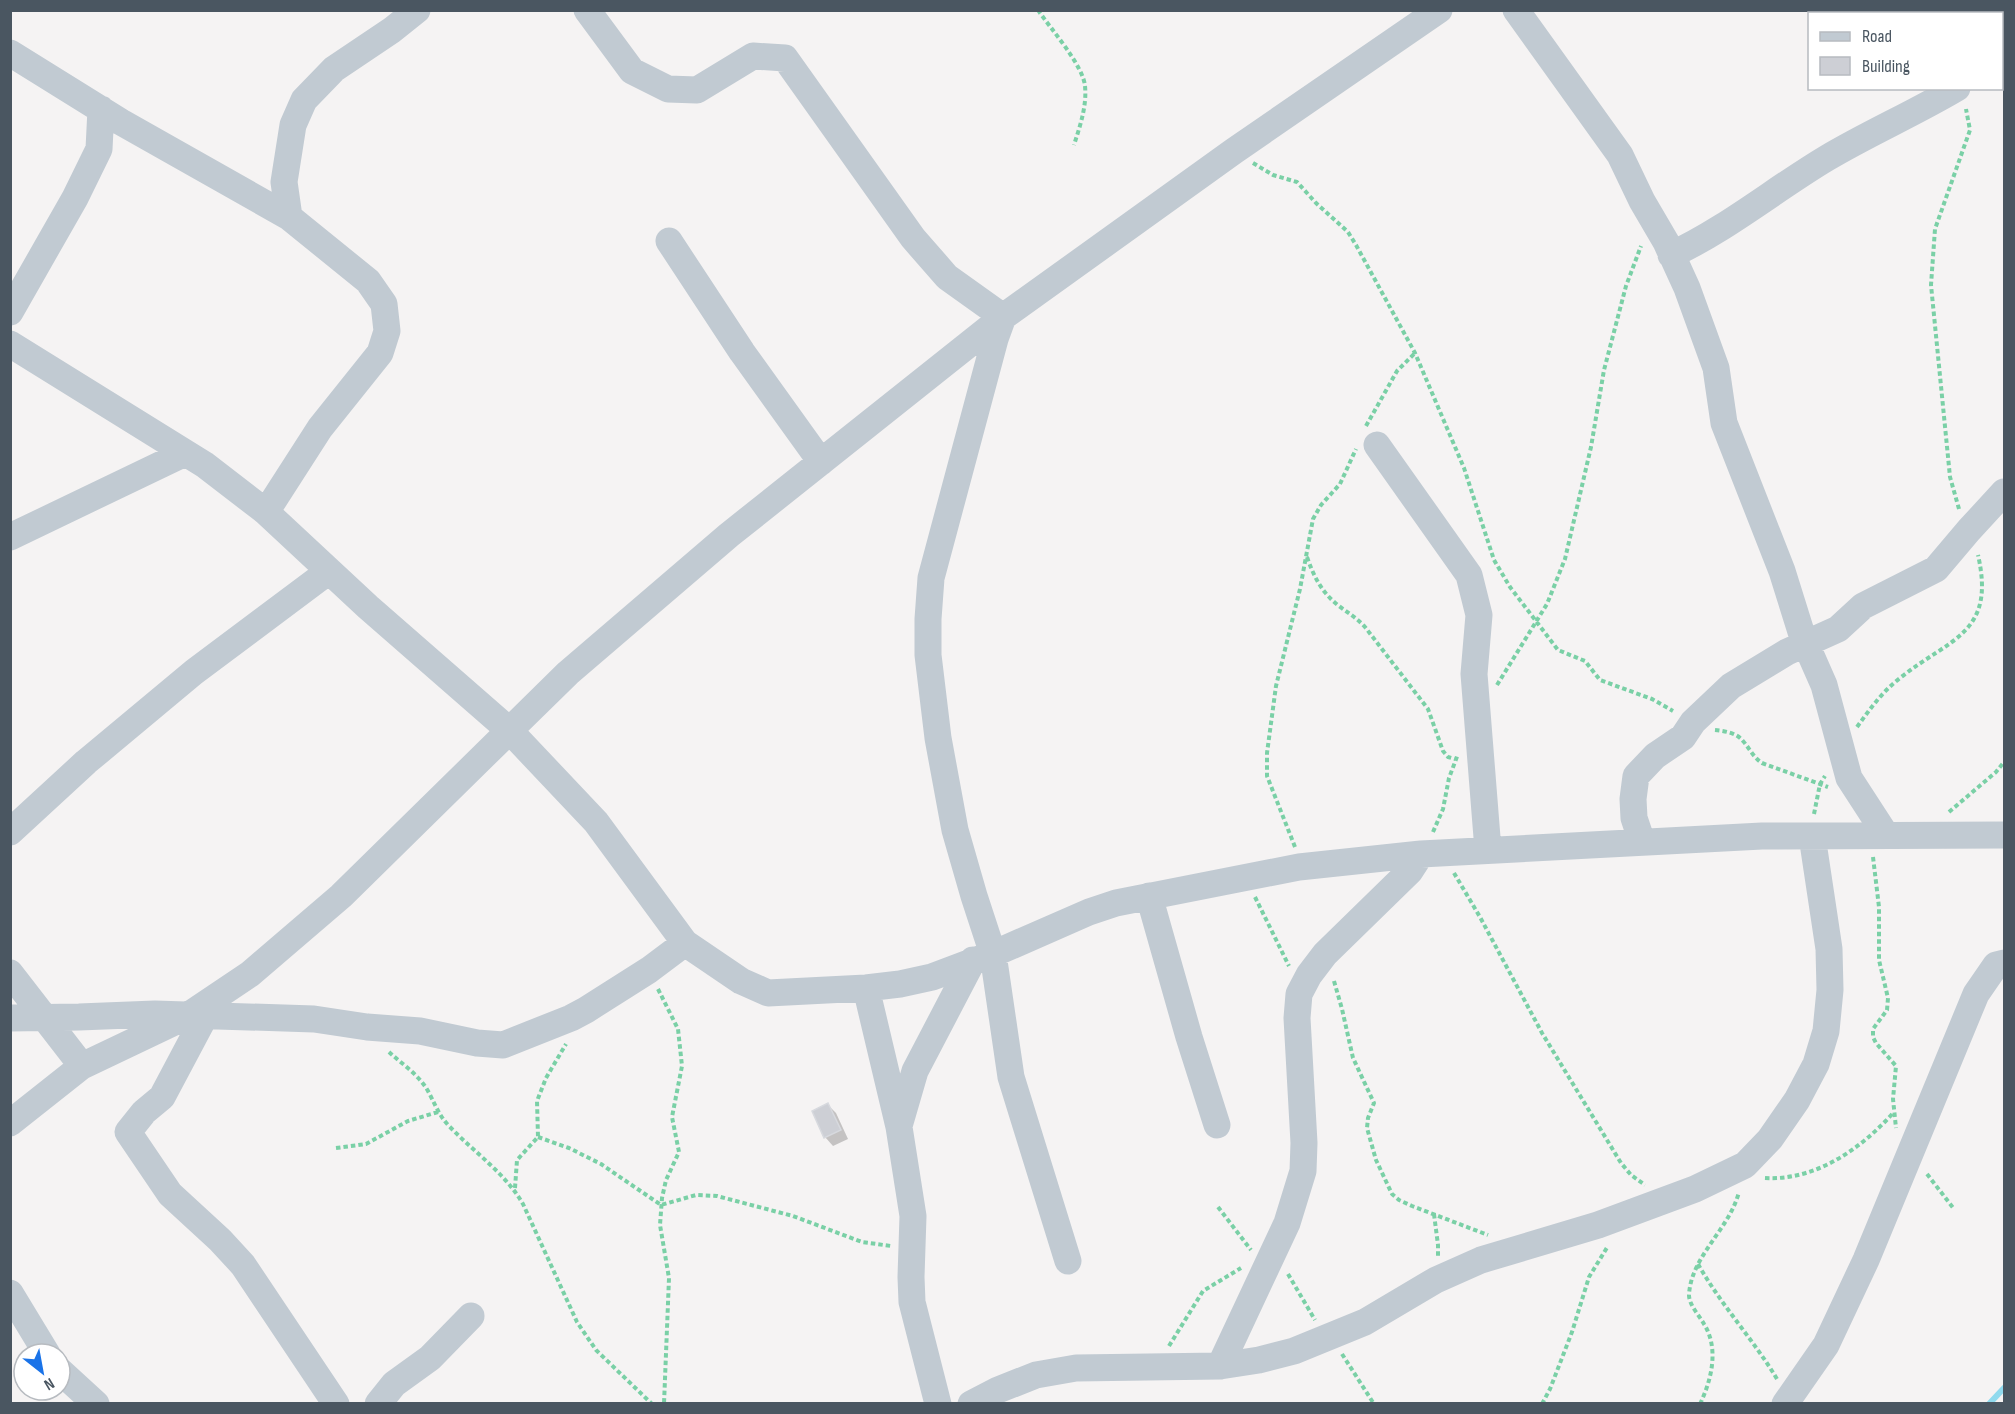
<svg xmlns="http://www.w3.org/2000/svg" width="2015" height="1414" viewBox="0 0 2015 1414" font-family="'Sofia Sans Condensed',sans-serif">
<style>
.shadow{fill:#0003}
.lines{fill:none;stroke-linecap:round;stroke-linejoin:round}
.stream{stroke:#90daee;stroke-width:6}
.building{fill:#cdcfd5;stroke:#d7d9de;stroke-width:1.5}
.path{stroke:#7ad0a6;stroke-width:4;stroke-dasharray:4.5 3;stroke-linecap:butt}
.minor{stroke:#c1cad2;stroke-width:27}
</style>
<rect width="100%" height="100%" fill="#f5f3f3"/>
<path class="shadow" d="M 828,1105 L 836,1113 L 848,1139 L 833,1146 L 825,1137 Z"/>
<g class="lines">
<path class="stream" d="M 1989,1404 L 2004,1388"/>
</g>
<path class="building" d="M 828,1103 L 841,1130 L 824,1138 L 812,1111 Z"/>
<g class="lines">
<path class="path" d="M 1038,10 C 1050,28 1083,65 1085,86 C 1087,106 1080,126 1074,145
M 1973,14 L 1974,10
M 1253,163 L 1273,175 L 1297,182 L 1316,203 L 1348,232 L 1356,245 L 1415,353 L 1464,468 L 1494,560 L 1510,587 L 1558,650 L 1585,661 L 1600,680 L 1652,699 L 1673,711
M 1366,426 L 1397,371 L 1415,353
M 1959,509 L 1950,477 L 1931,285 L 1935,229 L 1970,130 L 1966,109
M 1307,557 C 1314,577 1322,593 1339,606 C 1348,613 1357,618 1365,627 L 1428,709 L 1443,751 L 1448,757 L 1455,759
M 1497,685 L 1547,604 L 1565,559 L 1591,447 L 1604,370 L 1626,286 L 1641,246
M 1857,727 C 1870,709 1882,692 1900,678 C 1950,638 1996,634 1978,555
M 1715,730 C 1725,731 1737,733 1743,741 C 1750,749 1753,757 1762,763 L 1828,787
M 1949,812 L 1996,772 L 2004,762
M 1814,814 L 1820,784 L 1825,776
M 1433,832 L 1443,809 L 1449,778 L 1458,754
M 1295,847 L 1267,776 L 1267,753 L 1276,686 L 1300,589 L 1313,519 L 1321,505 L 1340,484 L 1356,449
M 1873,857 L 1879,907 L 1879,960 L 1888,998 L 1887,1010 L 1873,1029 L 1873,1037 L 1876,1043 L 1896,1066 L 1893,1099 L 1896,1128
M 1454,873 L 1480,917 L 1542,1033 L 1621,1163 L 1631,1175 L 1645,1185
M 1255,897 L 1289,966
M 1334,981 L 1342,1009 L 1353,1058 L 1374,1103 L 1368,1118 L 1367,1128 L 1376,1160 L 1392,1194 L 1399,1200 L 1412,1206 L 1488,1235
M 658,989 L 678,1029 L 682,1066 L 672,1117 L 679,1152 L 666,1180 L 662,1198 L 660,1225 L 669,1278 L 664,1404
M 389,1052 C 402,1064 419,1075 428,1091 C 435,1104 439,1116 450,1127 C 475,1153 505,1173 523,1204 L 577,1322 L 596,1350 L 652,1404
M 538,1137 L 569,1148 L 601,1164 L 661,1205 L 696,1195 L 717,1196 L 793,1216 L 862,1242 L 891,1246
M 336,1148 L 366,1144 L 408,1121 L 438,1112
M 1927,1174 L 1954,1209
M 1765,1178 C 1815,1181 1861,1149 1893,1113
M 515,1188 L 517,1160 L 538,1137 L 537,1101 L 546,1078 L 566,1044
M 1218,1207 L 1251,1250
M 1434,1214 L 1438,1245 L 1438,1257
M 1698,1264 C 1721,1305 1753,1339 1777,1379
M 1288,1274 L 1315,1320
M 1169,1346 L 1203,1291 L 1241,1268
M 1342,1354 L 1374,1404
M 1542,1404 L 1550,1389 L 1572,1332 L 1589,1277 L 1608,1246
M 1700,1404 C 1712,1379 1719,1348 1704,1324 C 1699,1315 1689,1305 1689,1295 C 1691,1256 1729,1230 1739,1192"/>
<path class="minor" d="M 587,10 L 632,71 L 668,89 L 697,90 L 753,56 L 785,58 L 913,238 L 947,277 L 1003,317
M 1516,10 L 1620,155 L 1642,201 L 1666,242 L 1687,288 L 1716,368 L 1724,423 L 1782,571 L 1802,635 L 1824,685 L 1849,778 L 1886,835
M 10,53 L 121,122 L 289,217
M 2002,64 L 2004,62
M 669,241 L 742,352 L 821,462
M 1671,255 C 1727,229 1775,189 1827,158 C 1869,133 1915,113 1957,88
M 10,312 L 75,198 L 99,149 L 101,109
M 1003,317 L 995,339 L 931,578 L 928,619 L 928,655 L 938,738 L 955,830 L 974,896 L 993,954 L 1011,1077 L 1068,1261
M 10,344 L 205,465 L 266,512 L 368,607 L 510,731 L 596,822 L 685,943 L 741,981 L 768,993 L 866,988 L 900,984 L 932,977 L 993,954 L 1089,912 L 1116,903 L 1299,867 L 1421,854 L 1762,836 L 2004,835
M 1377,445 L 1469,575 L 1479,615 L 1474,674 L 1488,850
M 266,512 L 320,428 L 380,353 L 387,331 L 384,304 L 368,281 L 289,217 L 284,182 L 293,125 L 304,100 L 334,69 L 392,30 L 417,10
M 10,537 L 185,453
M 10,832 L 86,762 L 194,672 L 329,571
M 1642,842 L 1634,818 L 1633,799 L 1636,776 L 1655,756 L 1683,737 L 1693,722 L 1731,686 L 1787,652 L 1838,629 L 1863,606 L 1936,569 L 1969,530 L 2004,492
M 1149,896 L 1189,1037 L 1217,1125
M 10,973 L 82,1066
M 866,988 L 899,1127 L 913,1216 L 911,1277 L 912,1302 L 938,1404
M 205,1016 L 162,1097 L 144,1112 L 128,1132 L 170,1194 L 220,1240 L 243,1265 L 336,1404
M 10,1018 L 79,1017 L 155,1014 L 314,1019 L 367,1027 L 420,1031 L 477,1043 L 503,1045 L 571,1018 L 586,1010 L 649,970 L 685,943
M 10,1123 L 82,1066 L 189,1015 L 250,974 L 341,896 L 568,673 L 729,535 L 1003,317 L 1234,151 L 1439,10
M 899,1126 L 915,1071 L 973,960
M 10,1293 L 47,1354
M 1220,1366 L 1287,1223 L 1303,1171 L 1304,1143 L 1297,1018 L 1299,994 L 1309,975 L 1325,954 L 1410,871 L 1421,854
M 60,1371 L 96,1404
M 378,1404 L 394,1384 L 430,1358 L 471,1316
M 971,1404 L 998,1390 L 1036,1375 L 1076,1368 L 1220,1366 L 1259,1360 L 1294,1351 L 1365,1322 L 1436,1280 L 1481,1260 L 1598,1225 L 1695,1189 L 1745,1165 L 1770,1139 L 1797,1100 L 1816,1064 L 1826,1031 L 1830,990 L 1829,949 L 1812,836
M 1785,1404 L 1826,1345 L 1866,1260 L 1976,994 L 1996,965 L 2004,963"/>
</g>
<rect width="2015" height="1414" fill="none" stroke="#4a5661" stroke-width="24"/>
<rect x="1808" y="12" width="195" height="78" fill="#ffffff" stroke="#b7bbc0" stroke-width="1.5"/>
<rect x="1820" y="32" width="30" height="9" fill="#c1cad2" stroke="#b7bbc0" stroke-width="1.5"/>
<text x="1862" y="42" font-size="18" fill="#4a5661">Road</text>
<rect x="1820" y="57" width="30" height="18" fill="#cdcfd5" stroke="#b7bbc0" stroke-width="1.5"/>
<text x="1862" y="72" font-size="18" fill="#4a5661">Building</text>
<g transform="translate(42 1372) rotate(149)"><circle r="28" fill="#ffffff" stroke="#b7bbc0" stroke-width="1.5"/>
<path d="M0-4.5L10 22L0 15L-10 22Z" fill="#1a73e8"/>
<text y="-9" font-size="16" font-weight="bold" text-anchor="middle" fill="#4a5661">N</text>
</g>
</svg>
